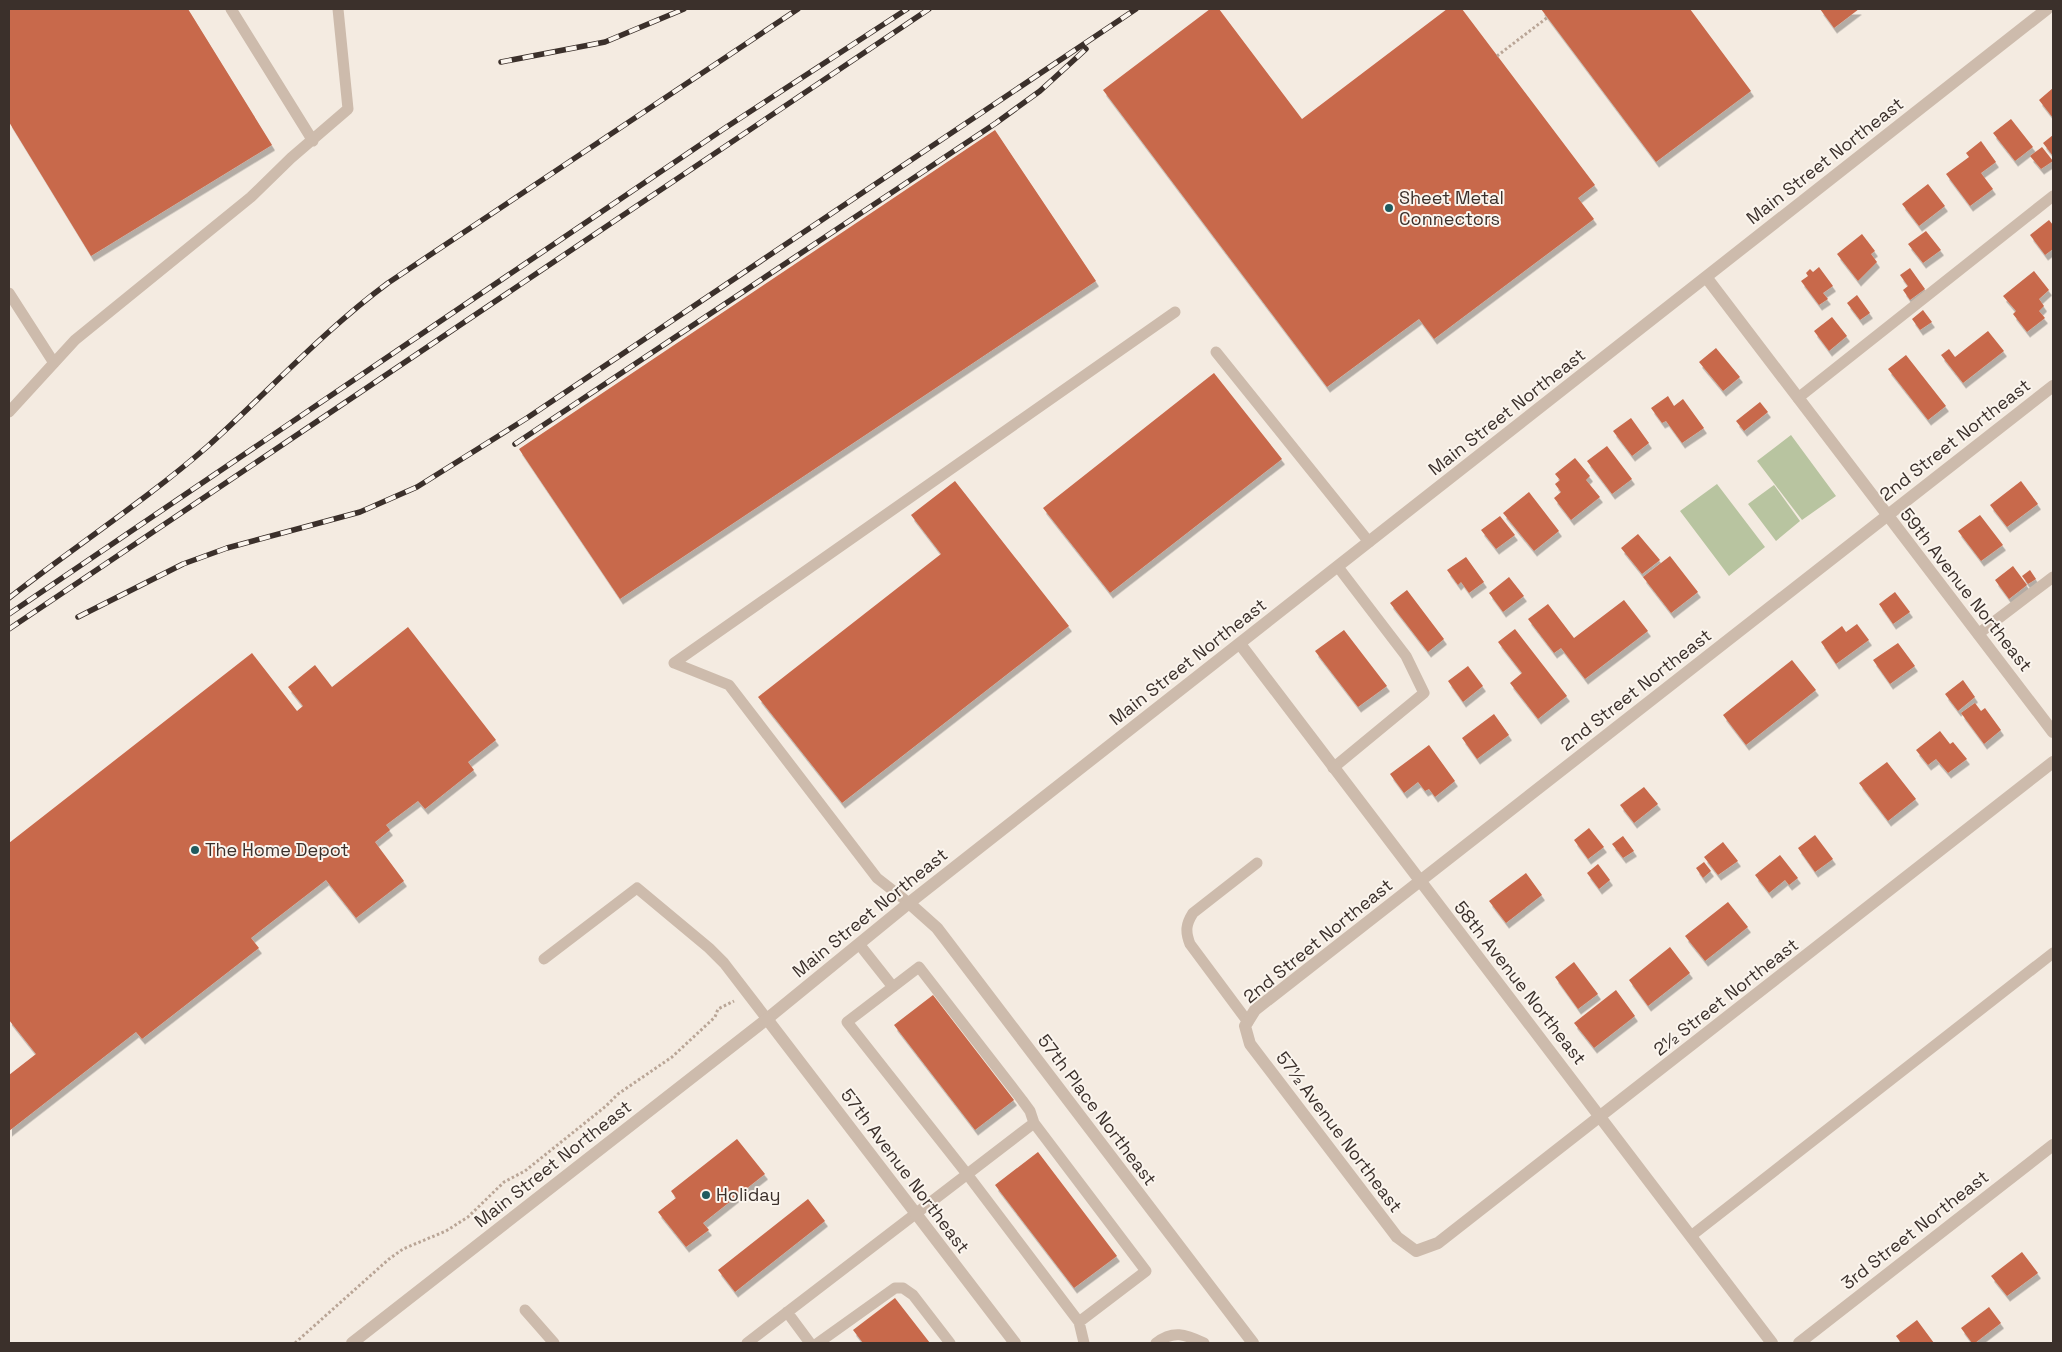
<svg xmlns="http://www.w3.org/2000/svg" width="2062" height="1352" viewBox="0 0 2062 1352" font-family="'Space Grotesk',sans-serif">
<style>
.green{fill:#b8c4a0}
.building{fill:#c8694b;filter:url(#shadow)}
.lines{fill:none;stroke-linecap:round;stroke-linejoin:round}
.path{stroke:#b9a596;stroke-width:3;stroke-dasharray:2.5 2.5;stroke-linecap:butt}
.service{stroke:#cdbbac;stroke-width:11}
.minor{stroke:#cdbbac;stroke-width:12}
.tertiary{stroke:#cdbbac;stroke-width:12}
.rail-casing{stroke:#3b302b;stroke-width:5.5}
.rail{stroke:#fbf5ee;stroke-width:4;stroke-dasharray:11;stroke-linecap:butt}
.poi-dot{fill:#1f5a5e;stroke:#fbf5ee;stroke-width:2}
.labels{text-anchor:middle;stroke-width:4;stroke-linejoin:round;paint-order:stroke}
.street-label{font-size:18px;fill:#3b302b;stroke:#fbf5ee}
.poi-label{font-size:18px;fill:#3b302b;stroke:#fbf5ee;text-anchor:start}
</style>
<defs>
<filter id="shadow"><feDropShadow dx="3" dy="5.5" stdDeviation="0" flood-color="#0004"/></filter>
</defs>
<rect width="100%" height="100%" fill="#f4ebe1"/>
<path class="green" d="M 1791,435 L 1836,496 L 1802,520 L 1757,461 Z
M 1717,484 L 1765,547 L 1729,576 L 1680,511 Z
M 1774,485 L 1800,521 L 1776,541 L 1748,504 Z"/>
<path class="building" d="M 9,9 L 188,9 L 272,145 L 91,256 L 9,122 Z
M 1210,9 L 1219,9 L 1302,119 L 1447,9 L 1462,9 L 1595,185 L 1578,198 L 1594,219 L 1434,339 L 1419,319 L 1327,387 L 1103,90 Z
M 1541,9 L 1690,9 L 1751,91 L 1656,162 Z
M 1820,9 L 1859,9 L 1834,28 Z
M 2053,88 L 2053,118 L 2039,100 Z
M 2011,119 L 2033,147 L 2015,161 L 1993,133 Z
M 995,130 L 1096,281 L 620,599 L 519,449 Z
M 2053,135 L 2053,156 L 2043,143 Z
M 1981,141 L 1996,162 L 1981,173 L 1993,189 L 1970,206 L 1946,174 L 1969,157 L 1966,153 Z
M 2042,147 L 2053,161 L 2041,169 L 2030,156 Z
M 1928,184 L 1945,206 L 1919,226 L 1902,204 Z
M 2049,220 L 2053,225 L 2053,249 L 2045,255 L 2030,235 Z
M 1926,231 L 1941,250 L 1923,263 L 1908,244 Z
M 1862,234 L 1875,251 L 1871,254 L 1877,262 L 1858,281 L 1837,254 Z
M 1819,267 L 1833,286 L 1823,293 L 1828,299 L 1819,305 L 1801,281 L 1808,276 L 1806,273 L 1810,269 L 1813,272 Z
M 1910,268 L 1925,289 L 1910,300 L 1903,290 L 1908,286 L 1900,275 Z
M 2034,271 L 2049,290 L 2039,299 L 2044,306 L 2039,311 L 2045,318 L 2027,332 L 2013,314 L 2016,311 L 2003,296 Z
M 1857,295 L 1870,313 L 1860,320 L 1847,303 Z
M 1923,310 L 1932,322 L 1920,330 L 1912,319 Z
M 1832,317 L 1847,336 L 1829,351 L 1814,331 Z
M 1988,331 L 2004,351 L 1963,383 L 1941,355 L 1949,349 L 1955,357 Z
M 1716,348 L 1740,377 L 1723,391 L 1699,362 Z
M 1906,355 L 1946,406 L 1928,420 L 1888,369 Z
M 1214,373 L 1282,459 L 1110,593 L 1043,508 Z
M 1668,396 L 1674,406 L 1683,399 L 1704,428 L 1682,443 L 1666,421 L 1662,423 L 1651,408 Z
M 1760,402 L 1768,412 L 1744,431 L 1736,421 Z
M 1631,418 L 1649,443 L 1632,456 L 1613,431 Z
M 1607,446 L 1632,479 L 1612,494 L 1587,461 Z
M 1575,458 L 1590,476 L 1586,480 L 1600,497 L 1571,520 L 1554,498 L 1561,492 L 1555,484 L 1560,480 L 1555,474 Z
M 955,481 L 1069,626 L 842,803 L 758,697 L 941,554 L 911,515 Z
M 2021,481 L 2038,504 L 2007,527 L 1990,505 Z
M 1529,492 L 1559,531 L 1534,551 L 1503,513 Z
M 1980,515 L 2003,545 L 1981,561 L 1958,531 Z
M 1500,516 L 1515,535 L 1496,549 L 1481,530 Z
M 1638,534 L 1660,560 L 1642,574 L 1621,548 Z
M 1670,556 L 1698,592 L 1671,613 L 1643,577 Z
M 1466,557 L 1484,582 L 1469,593 L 1461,582 L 1458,585 L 1447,570 Z
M 2013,566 L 2027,585 L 2009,599 L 1995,580 Z
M 2030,570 L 2036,579 L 2028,584 L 2022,576 Z
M 1509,577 L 1524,596 L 1503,612 L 1489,593 Z
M 1407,590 L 1444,639 L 1428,652 L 1390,603 Z
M 1895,592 L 1910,612 L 1893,624 L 1879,604 Z
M 1624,600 L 1648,631 L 1585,679 L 1561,648 L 1554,653 L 1528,619 L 1548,604 L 1574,638 Z
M 1857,624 L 1869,640 L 1836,664 L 1821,642 L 1842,626 L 1846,632 Z
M 408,627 L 496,740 L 468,762 L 474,770 L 425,809 L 418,801 L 386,825 L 390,830 L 375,842 L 404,881 L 356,918 L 326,880 L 251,938 L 259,948 L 142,1039 L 136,1032 L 9,1131 L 9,1075 L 36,1054 L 9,1020 L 9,843 L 252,653 L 297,711 L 303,706 L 288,687 L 315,665 L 332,687 Z
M 1515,629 L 1567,696 L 1538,719 L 1510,683 L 1522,673 L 1498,642 Z
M 1344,630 L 1387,686 L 1358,707 L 1315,651 Z
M 1898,643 L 1915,666 L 1890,684 L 1873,660 Z
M 1792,660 L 1816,690 L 1746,745 L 1723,715 Z
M 1468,666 L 1483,686 L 1463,702 L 1448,681 Z
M 1963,680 L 1975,697 L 1958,711 L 1945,694 Z
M 1975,703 L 1981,711 L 1985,708 L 2001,730 L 1984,744 L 1961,713 Z
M 1494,714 L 1509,735 L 1477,759 L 1462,738 Z
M 1940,731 L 1950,744 L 1953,742 L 1967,759 L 1948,773 L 1936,759 L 1928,765 L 1916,750 Z
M 1429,745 L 1455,781 L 1435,797 L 1429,789 L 1425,791 L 1418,782 L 1404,793 L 1390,774 Z
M 1887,762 L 1916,799 L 1888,821 L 1859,783 Z
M 1644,787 L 1658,804 L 1634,823 L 1620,805 Z
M 1589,828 L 1604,847 L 1588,859 L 1574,840 Z
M 1815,835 L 1833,859 L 1815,872 L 1798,848 Z
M 1623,836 L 1634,851 L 1623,858 L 1612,844 Z
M 1723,842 L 1738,861 L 1718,875 L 1704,857 Z
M 1780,855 L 1798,878 L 1789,885 L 1785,880 L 1769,893 L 1755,875 Z
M 1704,862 L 1711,871 L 1703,878 L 1696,868 Z
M 1598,864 L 1610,880 L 1599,889 L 1587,873 Z
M 1526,873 L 1542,895 L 1506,923 L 1489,901 Z
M 1728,902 L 1748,927 L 1705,961 L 1685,936 Z
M 1670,947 L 1690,973 L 1648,1006 L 1629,980 Z
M 1574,962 L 1598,994 L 1578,1009 L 1555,977 Z
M 1616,990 L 1635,1016 L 1594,1048 L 1574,1023 Z
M 933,995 L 1014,1100 L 975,1130 L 894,1025 Z
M 737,1139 L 765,1174 L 703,1223 L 709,1230 L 686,1247 L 658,1212 L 676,1198 L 671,1191 Z
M 1038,1152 L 1117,1256 L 1074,1288 L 995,1185 Z
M 808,1199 L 825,1221 L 735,1292 L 718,1270 Z
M 2022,1252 L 2038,1273 L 2007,1296 L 1991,1276 Z
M 895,1298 L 930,1343 L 863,1343 L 853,1330 Z
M 1989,1307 L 2001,1323 L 1975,1343 L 1972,1343 L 1961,1328 Z
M 1917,1320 L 1934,1343 L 1901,1343 L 1896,1336 Z"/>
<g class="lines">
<path class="path" d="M 1497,56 L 1548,17
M 295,1343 L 389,1259 L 403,1249 L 446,1231 L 468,1217 L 504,1182 L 525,1171 L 606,1106 L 618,1094 L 672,1057 L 715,1017 L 718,1009 L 734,1001"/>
<path class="service" d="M 231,9 L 313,141
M 9,293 L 54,363
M 1216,352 L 1369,542
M 1798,398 L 2053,196
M 9,412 L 75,340 L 251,197 L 291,158 L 348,109 L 338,9
M 1978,634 L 2053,577
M 674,663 L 1175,312
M 674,663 L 729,685 L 877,878 L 909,903
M 1333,768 L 1424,693 L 1406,656 L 1338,567
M 859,944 L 893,987
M 544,959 L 637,888 L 709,948 L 724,963 L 767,1019
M 919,967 L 1022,1100 L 1030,1111 L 1034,1123 L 1146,1271 L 1079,1322 L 967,1174 L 847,1022 Z
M 1248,1022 L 1190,944 C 1185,931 1186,924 1193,913 L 1257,863
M 1691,1236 L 2053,953
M 525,1310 L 554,1343
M 787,1312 L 810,1343
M 1079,1322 L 1084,1343
M 747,1343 L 1034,1123
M 818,1343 L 895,1288 L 903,1288 L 913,1295 L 950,1343
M 1156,1343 C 1173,1330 1185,1334 1204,1343"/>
<path class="minor" d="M 1706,277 L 2053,732
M 2053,386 L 1255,1010 L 1245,1026 L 1250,1044 L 1397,1237 L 1416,1251 L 1438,1243 L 2053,762
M 1240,644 L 1772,1343
M 909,903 L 937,928 L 1253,1343
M 767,1019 L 909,903 L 2047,9
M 1799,1343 L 2053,1145"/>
<path class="tertiary" d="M 352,1343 L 767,1019 L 1015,1343"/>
<g class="rail-casing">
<path id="rail" d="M 501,62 L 605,42 L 684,9
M 515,444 L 996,123 L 1040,91 L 1086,49
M 9,598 C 75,546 145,501 208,446 C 268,392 323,331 388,283 L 798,9
M 9,614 L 725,128 L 907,9
M 78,617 L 183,564 L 227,548 L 360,512 L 417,487 L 527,418 L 1136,9
M 9,629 L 929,9"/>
</g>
<use href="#rail" class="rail"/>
</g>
<g class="poi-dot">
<circle cx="1389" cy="208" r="5"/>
<circle cx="195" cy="850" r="5"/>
<circle cx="706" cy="1195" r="5"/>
</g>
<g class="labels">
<g class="street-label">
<text transform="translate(1825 161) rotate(-38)" y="6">Main Street Northeast</text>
<text transform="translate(1507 412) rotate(-38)" y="6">Main Street Northeast</text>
<text transform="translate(1955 440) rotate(-38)" y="6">2nd Street Northeast</text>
<text transform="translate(1966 590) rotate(52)" y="6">59th Avenue Northeast</text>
<text transform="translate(1188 662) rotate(-38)" y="6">Main Street Northeast</text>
<text transform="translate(1636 690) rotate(-38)" y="6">2nd Street Northeast</text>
<text transform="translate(870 913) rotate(-39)" y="6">Main Street Northeast</text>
<text transform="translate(1318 941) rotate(-39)" y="6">2nd Street Northeast</text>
<text transform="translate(1520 983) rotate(52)" y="6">58th Avenue Northeast</text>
<text transform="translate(1726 997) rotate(-38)" y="6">2½ Street Northeast</text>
<text transform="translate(1097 1110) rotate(53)" y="6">57th Place Northeast</text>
<text transform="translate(1339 1132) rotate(53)" y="6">57½ Avenue Northeast</text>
<text transform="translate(553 1164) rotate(-38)" y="6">Main Street Northeast</text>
<text transform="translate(905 1171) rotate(53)" y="6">57th Avenue Northeast</text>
<text transform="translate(1915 1230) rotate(-38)" y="6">3rd Street Northeast</text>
</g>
<g class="poi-label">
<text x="1399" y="204">Sheet Metal<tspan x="1399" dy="21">Connectors</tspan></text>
<text x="205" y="856">The Home Depot</text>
<text x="716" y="1201">Holiday</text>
</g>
</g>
<rect width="2062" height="1352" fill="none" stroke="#3b302b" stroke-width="20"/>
</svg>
